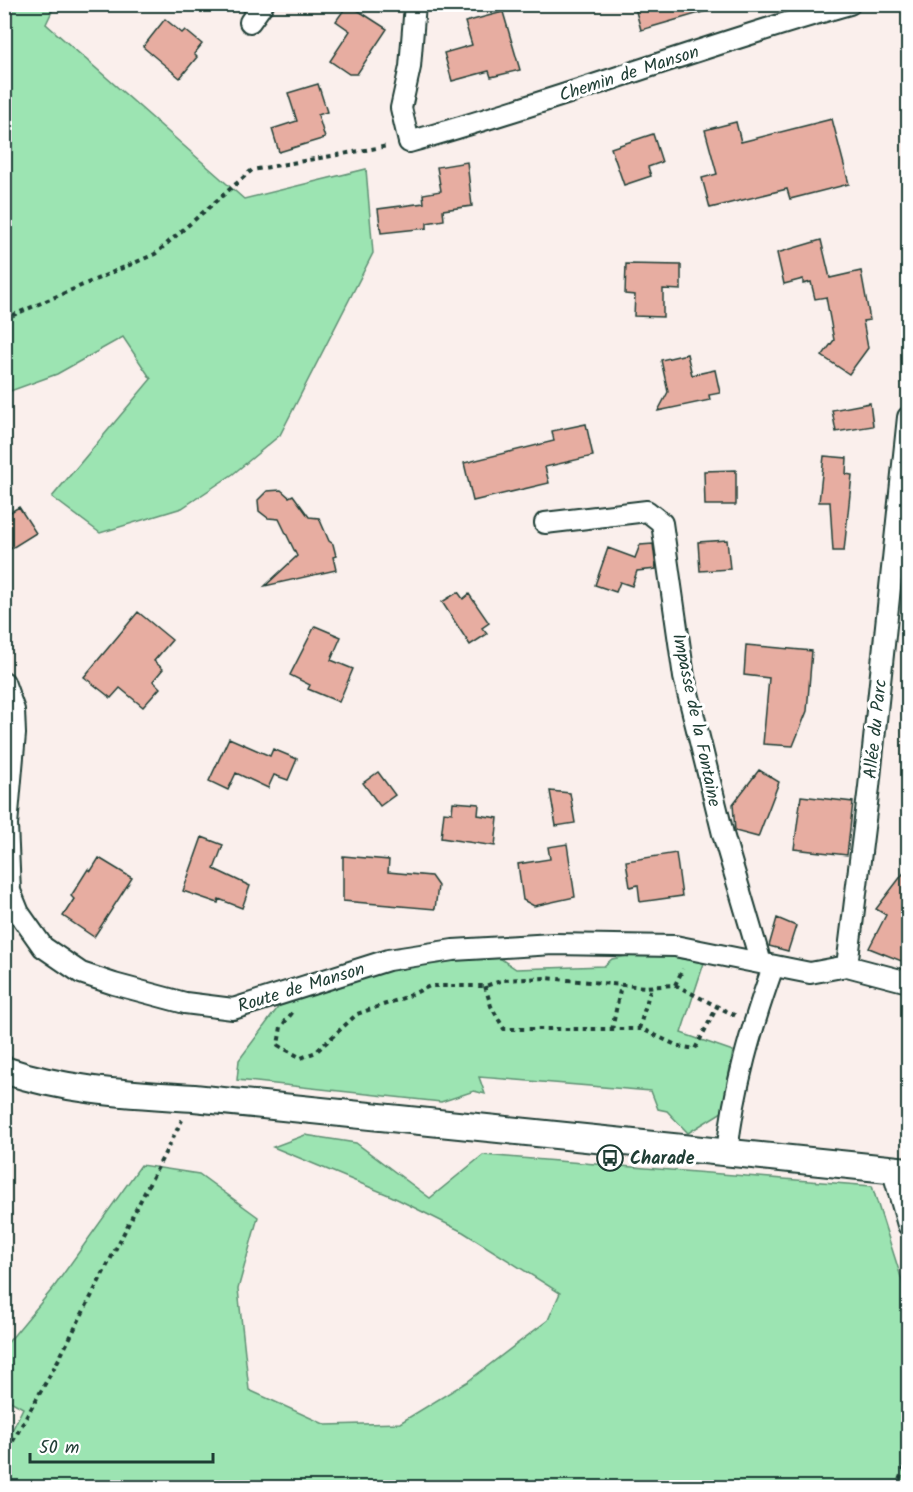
<svg xmlns="http://www.w3.org/2000/svg" width="913" height="1492" viewBox="0 0 913 1492" font-family="Kalam,sans-serif">
<style>
.green{fill:#9ce4b2;stroke:#5e9073;stroke-width:1.5}
.building{fill:#e7ada1;stroke:#1f3d34;stroke-width:1.5}
.lines{fill:none;stroke-linecap:round;stroke-linejoin:round}
.minor-casing{stroke:#1f3d34;stroke-width:24}
.tertiary-casing{stroke:#1f3d34;stroke-width:30}
.path{stroke:#1f3d34;stroke-width:4;stroke-dasharray:4.5 4.5;stroke-linecap:butt}
.minor{stroke:#fff;stroke-width:20}
.tertiary{stroke:#fff;stroke-width:26}
.labels{text-anchor:middle;stroke-width:6;stroke-linejoin:round;paint-order:stroke}
.street-label{font-size:18px;fill:#1f3d34;stroke:#fff}
.poi-label{font-size:18px;font-weight:bold;fill:#1f3d34;stroke:#fff;text-anchor:start}
</style>
<rect width="100%" height="100%" fill="#faefec"/>
<filter id="ink" filterUnits="userSpaceOnUse"><feTurbulence type="fractalNoise" baseFrequency=".0167" numOctaves="2"/><feDisplacementMap in="SourceGraphic" scale="12" xChannelSelector="R" yChannelSelector="G"/><feConvolveMatrix kernelMatrix="1 2 1 2 8 2 1 2 1" color-interpolation-filters="sRGB"/></filter>
<g filter="url(#ink)">
<path class="green" d="M 5,4 L 55,5 L 46,24 L 244,199 L 366,169 L 373,253 L 280,435 L 233,474 L 182,508 L 100,533 L 52,497 L 151,379 L 123,337 L 57,374 L 5,393 Z
M 647,952 L 704,963 L 681,1033 L 733,1051 L 722,1112 L 688,1133 L 667,1111 L 658,1109 L 651,1091 L 479,1077 L 485,1094 L 474,1091 L 441,1102 L 237,1080 L 239,1060 L 285,998 L 406,964 L 495,955 L 516,969 L 604,966 L 612,959 Z
M 305,1135 L 356,1143 L 430,1198 L 483,1155 L 872,1186 L 908,1299 L 908,1487 L 5,1487 L 5,1445 L 23,1408 L 5,1398 L 5,1346 L 54,1287 L 141,1165 L 199,1174 L 258,1217 L 238,1289 L 249,1390 L 326,1425 L 400,1423 L 467,1382 L 548,1320 L 560,1293 L 463,1232 L 391,1196 L 273,1147 Z"/>
<path class="building" d="M 348,4 L 387,29 L 357,74 L 349,74 L 330,61 L 350,31 L 336,21 Z
M 634,4 L 709,4 L 710,10 L 641,30 Z
M 503,12 L 520,70 L 491,77 L 489,71 L 452,81 L 444,53 L 472,45 L 465,22 Z
M 165,19 L 182,33 L 185,30 L 202,44 L 194,54 L 197,57 L 180,78 L 143,47 Z
M 318,84 L 327,112 L 318,115 L 325,138 L 279,152 L 272,129 L 297,121 L 288,93 Z
M 832,119 L 849,184 L 790,199 L 787,189 L 710,208 L 702,178 L 717,174 L 705,130 L 736,122 L 741,142 Z
M 653,134 L 662,162 L 648,167 L 651,176 L 624,185 L 611,148 Z
M 467,162 L 472,206 L 443,210 L 444,220 L 427,223 L 427,228 L 381,233 L 378,209 L 424,203 L 423,194 L 441,191 L 437,167 Z
M 821,240 L 830,278 L 861,271 L 870,320 L 863,321 L 868,348 L 849,374 L 822,356 L 834,340 L 826,297 L 815,299 L 811,282 L 803,284 L 803,279 L 784,284 L 777,253 Z
M 626,264 L 681,265 L 681,290 L 663,289 L 663,317 L 634,316 L 635,295 L 625,294 Z
M 687,354 L 692,375 L 715,370 L 720,393 L 709,395 L 710,400 L 658,411 L 668,392 L 661,360 Z
M 870,403 L 873,426 L 836,432 L 832,410 Z
M 586,424 L 593,456 L 545,467 L 549,483 L 473,501 L 464,463 L 554,441 L 552,431 Z
M 824,456 L 847,458 L 846,474 L 852,475 L 844,551 L 833,551 L 830,502 L 819,502 Z
M 736,470 L 736,505 L 705,505 L 704,471 Z
M 281,490 L 289,497 L 293,495 L 309,517 L 319,518 L 329,541 L 333,544 L 336,556 L 333,557 L 336,570 L 265,586 L 297,556 L 279,519 L 268,518 L 259,511 L 258,500 L 267,491 Z
M 19,507 L 36,533 L 4,553 L 4,516 Z
M 727,540 L 730,569 L 700,571 L 698,542 Z
M 653,544 L 656,569 L 637,571 L 632,586 L 620,582 L 616,592 L 595,585 L 608,548 L 635,558 L 640,545 Z
M 458,592 L 463,599 L 469,594 L 489,623 L 482,628 L 487,634 L 470,645 L 442,602 Z
M 138,612 L 172,640 L 154,661 L 163,669 L 153,681 L 160,688 L 143,707 L 120,688 L 111,698 L 84,677 Z
M 315,626 L 341,637 L 331,660 L 353,669 L 339,702 L 308,689 L 310,685 L 290,675 Z
M 746,645 L 812,651 L 807,711 L 793,746 L 763,744 L 769,678 L 744,675 Z
M 229,738 L 270,756 L 273,749 L 297,759 L 288,780 L 274,775 L 268,788 L 236,773 L 228,790 L 209,781 Z
M 759,770 L 779,782 L 758,837 L 735,831 L 733,804 Z
M 378,772 L 395,795 L 380,806 L 363,783 Z
M 550,791 L 570,793 L 575,823 L 556,826 Z
M 801,796 L 853,802 L 847,855 L 794,849 Z
M 453,802 L 479,804 L 478,815 L 498,818 L 495,846 L 441,838 L 444,812 L 452,813 Z
M 202,837 L 223,845 L 214,869 L 250,886 L 242,908 L 219,899 L 218,903 L 183,891 Z
M 567,844 L 575,897 L 534,906 L 523,900 L 518,864 L 550,859 L 548,847 Z
M 676,853 L 682,896 L 640,902 L 638,885 L 630,887 L 626,861 Z
M 343,856 L 389,860 L 388,872 L 431,876 L 438,886 L 435,909 L 343,901 Z
M 99,858 L 132,878 L 94,937 L 63,916 L 74,899 L 71,896 L 88,869 L 91,871 Z
M 909,866 L 909,964 L 869,948 L 886,915 L 876,909 Z
M 777,918 L 796,926 L 788,951 L 769,946 Z"/>
<g class="lines">
<g class="minor-casing">
<path id="minor" d="M 415,4 L 410,67 L 401,108 L 409,142 C 557,101 701,46 850,4
M 250,22 L 263,4
M 545,523 L 647,511 L 662,523 L 684,677 L 723,834 L 761,963
M 4,682 L 14,710 L 15,734 L 7,825 L 10,891 L 19,913 L 43,947 L 81,973 L 114,984 L 185,1003 L 233,1009 L 388,960 L 453,950 L 553,944 L 675,946 L 810,973 L 847,966 L 869,787 L 908,417
M 847,966 L 908,982
M 727,1153 C 734,1087 751,1029 773,967
M 892,1168 L 908,1225"/>
</g>
<g class="tertiary-casing">
<path id="tertiary" d="M 4,1070 C 66,1091 129,1094 194,1098 L 908,1171"/>
</g>
<path class="path" d="M 4,319 L 155,254 L 252,170 L 388,146
M 675,985 L 736,1016
M 485,986 L 491,1006 L 504,1029 L 642,1029 L 678,1046 L 695,1049 L 718,1005
M 292,1013 L 281,1027 L 278,1045 L 301,1058 L 316,1052 L 357,1014 L 406,997 L 430,986 L 485,986 L 504,980 L 546,978 L 645,987 L 675,985 L 683,969
M 639,1029 L 651,987
M 612,1030 L 621,985
M 908,1071 L 908,1072
M 4,1457 L 60,1357 L 182,1120
M 896,1488 L 908,1457"/>
<use href="#minor" class="minor"/>
<use href="#tertiary" class="tertiary"/>
</g>
</g>
<defs>
<g id="bus-ring" transform="scale(1.35)"><circle r="9.5" fill="#fff" stroke="#1f3d34" stroke-width="1.5"/><path d="M-5-6H5V4H4V6H2V4H-2V6H-4V4H-5ZM-3.5-4V0h7V-4ZM-3.5 1.2v1.5H-2V1.2ZM2 1.2v1.5H3.5V1.2Z" fill="#1f3d34"/></g>
</defs>
<g fill-rule="evenodd">
<use href="#bus-ring" x="610" y="1158"/>
</g>
<g class="labels">
<g class="street-label">
<text transform="translate(629 73) rotate(-18)" y="6">Chemin de Manson</text>
<text transform="translate(697 720) rotate(78)" y="6">Impasse de la Fontaine</text>
<text transform="translate(875 729) rotate(-84)" y="6">Allée du Parc</text>
<text transform="translate(301 987) rotate(-17)" y="6">Route de Manson</text>
</g>
<g class="poi-label">
<text x="630" y="1164">Charade</text>
</g>
</g>
<rect width="913" height="1492" fill="none" stroke="#fff" stroke-width="24"/>
<rect x="12" y="12" width="889" height="1468" fill="none" stroke="#1f3d34" stroke-width="2" filter="url(#ink)"/>
<path d="M30 1453v9h183v-9" fill="none" stroke="#1f3d34" stroke-width="3"/>
<text x="39" y="1453" font-size="18" fill="#1f3d34" stroke="#ffffff" stroke-width="4.5" paint-order="stroke">50 m</text>
</svg>
